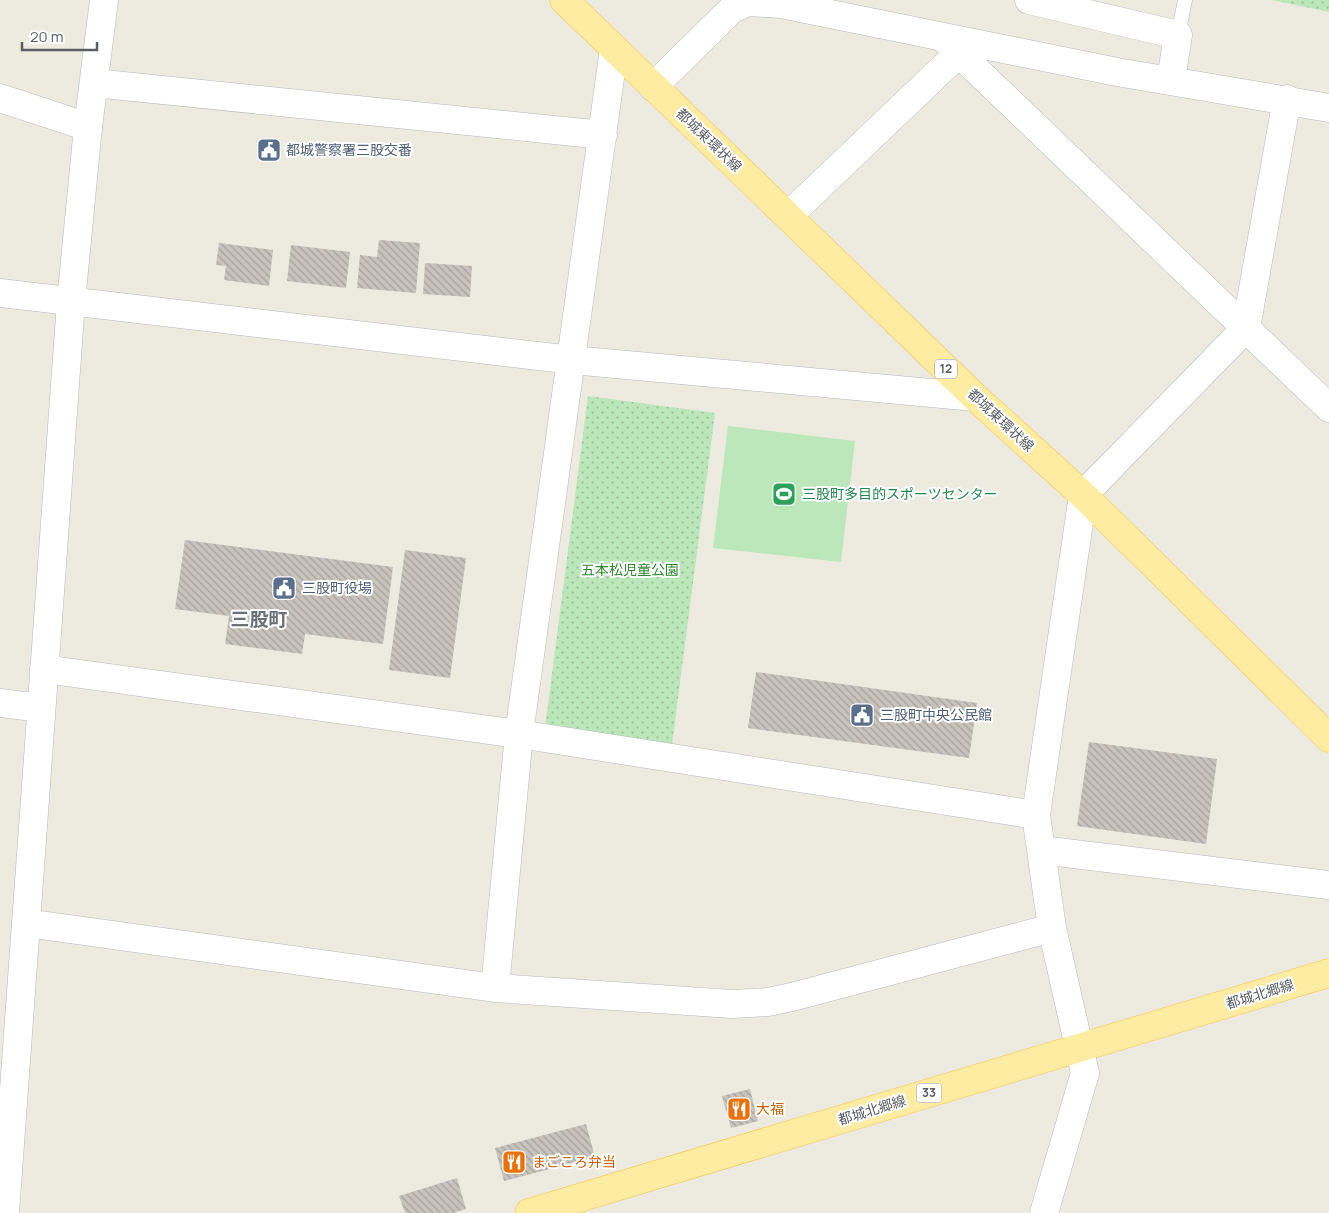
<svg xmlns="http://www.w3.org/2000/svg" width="1329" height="1213" viewBox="0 0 1329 1213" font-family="Manrope,'Noto Sans JP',sans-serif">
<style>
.green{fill:url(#green-dots)}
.pitch{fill:#bce7ba}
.building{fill:url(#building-back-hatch)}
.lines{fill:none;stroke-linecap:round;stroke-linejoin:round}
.lane-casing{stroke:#b6b9be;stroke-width:15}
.street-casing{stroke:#b6b9be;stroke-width:29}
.secondary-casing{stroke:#b4b8be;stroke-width:29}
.primary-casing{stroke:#fcc24a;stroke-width:29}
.lane{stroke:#fff;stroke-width:14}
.street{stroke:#fff;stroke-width:28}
.secondary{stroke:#fff;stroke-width:28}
.primary{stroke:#ffeca3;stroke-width:28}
.labels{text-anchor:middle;stroke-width:4;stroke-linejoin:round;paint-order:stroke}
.shield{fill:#fff;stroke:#8b8e91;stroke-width:1}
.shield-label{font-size:12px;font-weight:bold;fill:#595e62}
.street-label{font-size:14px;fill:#595e62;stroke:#fff}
.service-label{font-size:14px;fill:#4e5e75;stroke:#fff;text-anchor:start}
.leisure-label{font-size:14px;fill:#27864d;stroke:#fff;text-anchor:start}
.park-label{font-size:14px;fill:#2e852e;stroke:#fff}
.food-label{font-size:14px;fill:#c56008;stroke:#fff;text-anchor:start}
.district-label{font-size:19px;font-weight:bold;fill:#6a7075;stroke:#fff}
</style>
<defs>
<pattern id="green-dots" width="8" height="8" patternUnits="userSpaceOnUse" patternTransform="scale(1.25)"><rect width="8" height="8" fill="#bce7ba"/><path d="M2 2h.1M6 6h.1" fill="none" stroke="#9cbe9b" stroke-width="1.8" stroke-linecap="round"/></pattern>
<pattern id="building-back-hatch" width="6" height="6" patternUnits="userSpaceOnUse" patternTransform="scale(1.25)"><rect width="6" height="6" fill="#c8c4bd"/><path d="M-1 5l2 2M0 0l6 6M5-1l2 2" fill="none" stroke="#a5a29d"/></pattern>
</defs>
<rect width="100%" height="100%" fill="#edeae0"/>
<path class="green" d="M 1272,0 L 1329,0 L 1329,12 Z
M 588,396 L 715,413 L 672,744 L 545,728 Z"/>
<path class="pitch" d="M 728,426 L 855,441 L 841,562 L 713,548 Z"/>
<path class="building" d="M 379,240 L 420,243 L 416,293 L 357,288 L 360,255 L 377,257 Z
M 219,243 L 273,250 L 269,286 L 224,280 L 226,266 L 216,265 Z
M 291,245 L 350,252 L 346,288 L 287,281 Z
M 425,263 L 472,266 L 470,297 L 423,294 Z
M 185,540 L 393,567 L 383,644 L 305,634 L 302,654 L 225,644 L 229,616 L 175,609 Z
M 405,550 L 466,558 L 450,678 L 389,670 Z
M 756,672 L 977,703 L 969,758 L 748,728 Z
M 1089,742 L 1217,759 L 1206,844 L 1077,826 Z
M 750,1089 L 758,1121 L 731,1128 L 722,1096 Z
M 586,1124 L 595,1157 L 504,1181 L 495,1148 Z
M 457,1178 L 466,1209 L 453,1213 L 405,1213 L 399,1196 Z"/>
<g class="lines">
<g class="lane-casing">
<path id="lane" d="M 1178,35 L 1185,0"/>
</g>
<g class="street-casing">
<path id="street" d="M 1029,0 L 1178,35 L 1171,80
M 942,37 L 1329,408
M 94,83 L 603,135
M 653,87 L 732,9 L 748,2 L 781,4 L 1117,72 L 1329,108
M 0,98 L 88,127
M 788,216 L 959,53
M 44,669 L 519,734 L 1036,815
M 0,703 L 41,708
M 1041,850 L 1329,885
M 26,923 L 495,988 L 732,1004 L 768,1002 L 792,997 L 1052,928
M 495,988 L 519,734 L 614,49
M 1044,1213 L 1085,1073 L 1052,928 L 1036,815 L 1083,495 L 1246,328 L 1287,99"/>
</g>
<g class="secondary-casing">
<path id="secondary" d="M 0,293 L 572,360 L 975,397
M 5,1213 L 71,302 L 88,127 L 104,0"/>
</g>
<g class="primary-casing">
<path id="primary" d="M 564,0 L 975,397 L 1083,495 L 1329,738
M 529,1213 L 1329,973"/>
</g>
<use href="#lane" class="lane"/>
<use href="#street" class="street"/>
<use href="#secondary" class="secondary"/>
<use href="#primary" class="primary"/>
</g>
<defs>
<g id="civic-square" transform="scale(1.25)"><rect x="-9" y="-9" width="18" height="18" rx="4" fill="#5c6f8a" stroke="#fff"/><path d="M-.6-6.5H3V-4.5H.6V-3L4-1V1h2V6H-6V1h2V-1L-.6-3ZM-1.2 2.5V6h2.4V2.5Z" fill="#fff"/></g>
<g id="stadium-square" transform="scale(1.25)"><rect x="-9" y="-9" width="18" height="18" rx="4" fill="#2e9e5b" stroke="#fff"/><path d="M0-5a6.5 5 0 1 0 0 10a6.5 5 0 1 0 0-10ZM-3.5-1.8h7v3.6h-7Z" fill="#fff"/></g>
<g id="restaurant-square" transform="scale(1.25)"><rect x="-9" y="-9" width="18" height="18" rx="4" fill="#e8710a" stroke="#fff"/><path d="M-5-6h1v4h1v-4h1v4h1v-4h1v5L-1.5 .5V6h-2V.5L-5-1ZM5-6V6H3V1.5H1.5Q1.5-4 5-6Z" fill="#fff"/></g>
</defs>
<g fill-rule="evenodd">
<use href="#civic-square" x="269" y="150"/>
<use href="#stadium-square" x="784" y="494"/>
<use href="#civic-square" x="284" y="588"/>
<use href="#civic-square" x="862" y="715"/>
<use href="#restaurant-square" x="739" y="1109"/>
<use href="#restaurant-square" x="514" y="1162"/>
</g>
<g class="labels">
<g class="shield">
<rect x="935" y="359.5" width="22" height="19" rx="4"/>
<rect x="916.5" y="1083.5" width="25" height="19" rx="4"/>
</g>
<g class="shield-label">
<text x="946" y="373">12</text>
<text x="929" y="1097">33</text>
</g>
<g class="street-label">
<text transform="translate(709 140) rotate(44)" y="5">都城東環状線</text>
<text transform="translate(1001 420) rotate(43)" y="5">都城東環状線</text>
<text transform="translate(1260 994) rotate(-17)" y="5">都城北郷線</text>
<text transform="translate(872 1110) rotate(-17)" y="5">都城北郷線</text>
</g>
<g class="service-label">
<text x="286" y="155">都城警察署三股交番</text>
<text x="302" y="593">三股町役場</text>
<text x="880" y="720">三股町中央公民館</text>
</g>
<g class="leisure-label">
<text x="802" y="499">三股町多目的スポーツセンター</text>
</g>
<g class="park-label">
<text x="630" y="575">五本松児童公園</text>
</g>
<g class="food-label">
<text x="756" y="1114">大福</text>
<text x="532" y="1167">まごころ弁当</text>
</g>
<g class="district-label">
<text x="259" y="626">三股町</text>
</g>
</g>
<path d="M22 42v8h75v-8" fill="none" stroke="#595e62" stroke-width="2.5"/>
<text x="30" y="42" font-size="15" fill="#595e62" stroke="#ffffff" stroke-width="4" paint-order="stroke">20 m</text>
</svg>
